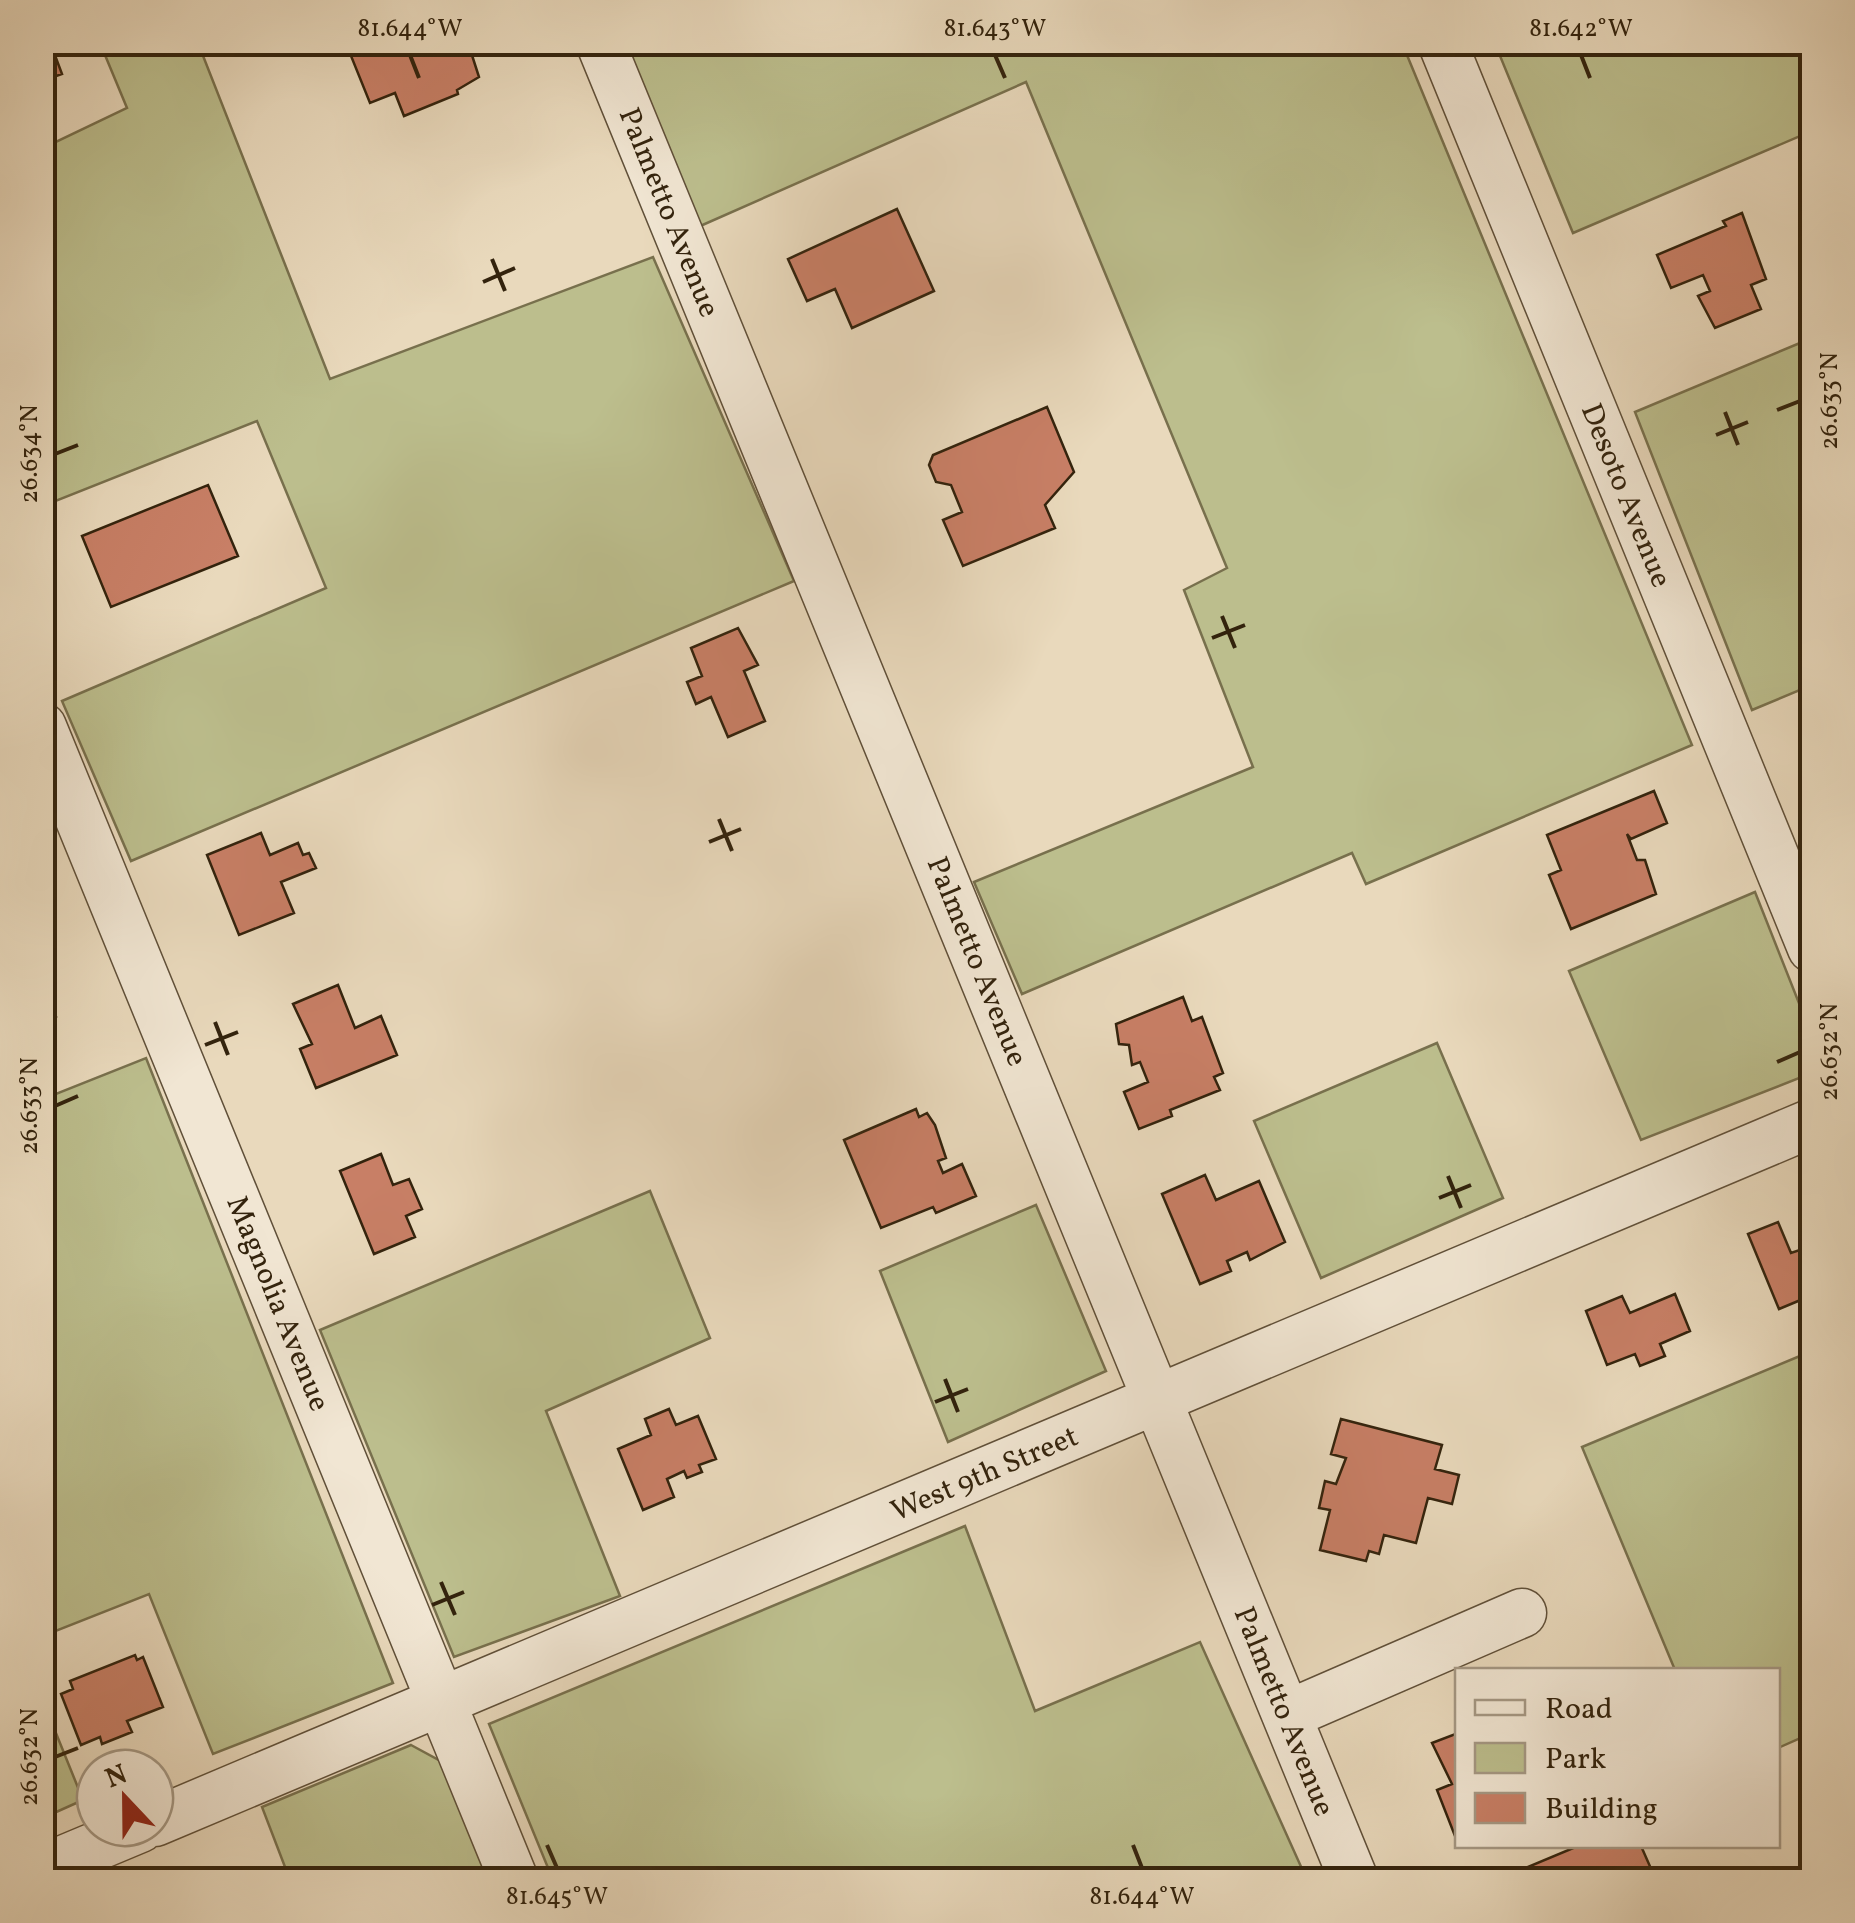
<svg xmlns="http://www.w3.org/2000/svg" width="1855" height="1923" viewBox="0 0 1855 1923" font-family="Vollkorn,serif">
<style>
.green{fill:#bcbe8d;stroke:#78704d;stroke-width:2.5}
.building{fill:#c87f66;stroke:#33230d;stroke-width:2.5}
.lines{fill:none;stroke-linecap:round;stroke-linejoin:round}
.minor-casing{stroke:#605039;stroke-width:51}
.minor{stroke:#f1e6d3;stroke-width:48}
.ticks{fill:none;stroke:#33230d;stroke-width:4}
.labels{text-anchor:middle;stroke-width:8;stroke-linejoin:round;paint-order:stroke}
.street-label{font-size:30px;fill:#33230d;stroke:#f1e6d3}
.neatline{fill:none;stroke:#33230d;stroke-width:4}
.ticks-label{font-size:25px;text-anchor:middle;fill:#33230d}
</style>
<rect width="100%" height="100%" fill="#e9d9bc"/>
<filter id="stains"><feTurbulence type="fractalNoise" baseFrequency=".002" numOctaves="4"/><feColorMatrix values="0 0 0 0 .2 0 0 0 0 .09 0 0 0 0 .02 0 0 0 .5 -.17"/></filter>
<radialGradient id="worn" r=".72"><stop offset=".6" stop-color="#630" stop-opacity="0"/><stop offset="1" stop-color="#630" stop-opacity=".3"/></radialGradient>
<path class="green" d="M 100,43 L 198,43 L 330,379 L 653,257 L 794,581 L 131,861 L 62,701 L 326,588 L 257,421 L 43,506 L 43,148 L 127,108 Z
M 625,43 L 1402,43 L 1692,745 L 1366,884 L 1352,853 L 1022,994 L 974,882 L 1253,767 L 1184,590 L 1227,568 L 1026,82 L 698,227 Z
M 1519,43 L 1812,43 L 1812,131 L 1573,233 L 1498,51 Z
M 1812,338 L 1812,685 L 1752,710 L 1635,412 Z
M 1755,892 L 1812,1036 L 1812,1073 L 1641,1140 L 1569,971 Z
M 1437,1043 L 1503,1198 L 1321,1278 L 1254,1121 Z
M 146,1058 L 393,1683 L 213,1754 L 149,1594 L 43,1636 L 43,1099 Z
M 650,1191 L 710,1338 L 546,1411 L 620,1596 L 454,1657 L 320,1330 Z
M 1036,1205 L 1106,1371 L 948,1442 L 880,1271 Z
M 1812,1351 L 1812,1733 L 1778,1748 L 1778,1670 L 1675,1670 L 1582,1447 Z
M 965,1526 L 1035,1711 L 1200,1642 L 1307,1880 L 553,1880 L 489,1724 Z
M 43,1701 L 83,1800 L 43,1818 L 42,1817 Z
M 411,1745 L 444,1763 L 489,1880 L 290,1880 L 262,1807 Z"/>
<path class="building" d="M 42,42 L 50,42 L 62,74 L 42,81 Z
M 356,42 L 461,42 L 465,51 L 470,49 L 479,77 L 457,90 L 458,94 L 404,116 L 395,93 L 370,103 L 347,46 Z
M 897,209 L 934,291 L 852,328 L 835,289 L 807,301 L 788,259 Z
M 1742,213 L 1766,279 L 1751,285 L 1761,309 L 1715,328 L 1698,296 L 1710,291 L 1703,275 L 1671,288 L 1657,255 L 1726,226 L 1723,221 Z
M 1047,407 L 1074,472 L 1045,505 L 1055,528 L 963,566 L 943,520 L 962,512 L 951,485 L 936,482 L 929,465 L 933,455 Z
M 208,485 L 238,556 L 111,607 L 82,536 Z
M 738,628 L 758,665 L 744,671 L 765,721 L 728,737 L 711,697 L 696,704 L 687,682 L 702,676 L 691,648 Z
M 1654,791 L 1667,823 L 1631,839 L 1627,834 L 1637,860 L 1645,860 L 1656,894 L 1571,929 L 1549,875 L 1561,870 L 1547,835 Z
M 261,833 L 270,855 L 298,843 L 303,855 L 309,853 L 316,868 L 281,882 L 294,913 L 239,935 L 207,855 Z
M 338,985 L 355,1028 L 381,1016 L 397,1055 L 316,1088 L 300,1049 L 312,1044 L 293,1004 Z
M 1183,997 L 1192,1021 L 1202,1017 L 1223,1073 L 1214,1077 L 1220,1090 L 1170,1110 L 1172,1116 L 1139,1129 L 1124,1092 L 1148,1082 L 1140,1062 L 1132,1065 L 1129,1045 L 1119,1044 L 1116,1024 Z
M 46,1005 L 56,1017 L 49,1025 L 51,1030 L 42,1033 L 42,1007 Z
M 916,1109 L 919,1117 L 927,1113 L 935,1125 L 946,1158 L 938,1161 L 943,1173 L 962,1164 L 976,1196 L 936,1213 L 933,1207 L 881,1228 L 844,1140 Z
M 381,1154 L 393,1185 L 409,1179 L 422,1209 L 406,1216 L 415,1237 L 374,1254 L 340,1171 Z
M 1205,1175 L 1216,1200 L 1259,1181 L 1285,1242 L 1250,1260 L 1247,1252 L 1227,1261 L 1231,1271 L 1200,1284 L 1162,1194 Z
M 1778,1222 L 1791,1253 L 1806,1248 L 1803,1240 L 1812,1236 L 1809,1314 L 1803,1299 L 1779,1309 L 1748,1234 Z
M 1675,1294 L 1690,1331 L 1660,1344 L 1665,1356 L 1640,1366 L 1635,1354 L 1607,1365 L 1586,1311 L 1622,1296 L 1630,1313 Z
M 669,1409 L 676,1425 L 698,1416 L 716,1459 L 699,1465 L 702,1472 L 687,1478 L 684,1471 L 667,1479 L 674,1497 L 643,1510 L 618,1449 L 651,1435 L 645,1419 Z
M 1341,1419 L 1442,1445 L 1435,1469 L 1459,1475 L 1452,1504 L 1428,1498 L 1416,1543 L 1384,1535 L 1379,1554 L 1369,1551 L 1366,1561 L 1320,1550 L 1330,1510 L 1319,1508 L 1325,1481 L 1336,1484 L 1346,1458 L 1331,1454 Z
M 135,1655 L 137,1660 L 143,1657 L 163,1707 L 127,1721 L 132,1732 L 102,1744 L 100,1737 L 81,1745 L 61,1694 L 73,1689 L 70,1681 Z
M 1458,1733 L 1458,1835 L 1455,1836 L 1437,1790 L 1452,1784 L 1432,1743 Z
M 1578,1846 L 1641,1846 L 1656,1880 L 1497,1880 Z"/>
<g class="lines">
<g class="minor-casing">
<path id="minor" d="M 600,42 L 1354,1880
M 1442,42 L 1812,948
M 42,727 L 514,1880
M 1287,1715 L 1522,1613
M 155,1822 L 1812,1123
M 42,1869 L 140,1828"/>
</g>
<use href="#minor" class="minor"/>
</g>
<path class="ticks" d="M 410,55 L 419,78M 995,55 L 1005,78M 1581,55 L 1590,78M 492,259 L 505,291M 483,282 L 515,268M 1777,410 L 1800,401M 1725,412 L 1738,445M 1716,435 L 1748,422M 55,454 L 78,445M 1222,616 L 1235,648M 1212,638 L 1245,625M 719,819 L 732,851M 709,842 L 741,829M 215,1022 L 228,1055M 205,1045 L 238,1032M 1777,1062 L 1800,1052M 55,1106 L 78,1096M 1448,1176 L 1461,1208M 1439,1198 L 1471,1185M 945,1379 L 958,1412M 935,1402 L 968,1389M 441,1582 L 455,1615M 432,1605 L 464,1592M 55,1757 L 78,1748M 547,1845 L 557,1868M 1133,1845 L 1142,1868"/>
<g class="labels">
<g class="street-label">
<text transform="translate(670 212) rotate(68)" y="10">Palmetto Avenue</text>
<text transform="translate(1627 495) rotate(68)" y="10">Desoto Avenue</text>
<text transform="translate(978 961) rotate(68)" y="10">Palmetto Avenue</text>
<text transform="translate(279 1303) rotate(68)" y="10">Magnolia Avenue</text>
<text transform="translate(984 1473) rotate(-23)" y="10">West 9th Street</text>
<text transform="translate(1285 1711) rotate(68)" y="10">Palmetto Avenue</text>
</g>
</g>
<rect width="1855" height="1923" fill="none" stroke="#e9d9bc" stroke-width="110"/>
<rect x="1455" y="1668" width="325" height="180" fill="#f1e6d3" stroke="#a59884" stroke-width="2.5"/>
<rect x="1475" y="1700" width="50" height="15" fill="#f1e6d3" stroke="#a59884" stroke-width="2.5"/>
<text x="1545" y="1718" font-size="30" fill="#33230d">Road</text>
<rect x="1475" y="1743" width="50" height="30" fill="#bcbe8d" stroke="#a59884" stroke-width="2.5"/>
<text x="1545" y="1768" font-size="30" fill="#33230d">Park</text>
<rect x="1475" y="1793" width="50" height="30" fill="#c87f66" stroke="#a59884" stroke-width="2.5"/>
<text x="1545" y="1818" font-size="30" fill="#33230d">Building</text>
<g transform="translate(125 1798) rotate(338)"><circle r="48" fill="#f1e6d3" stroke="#a59884" stroke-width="2.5"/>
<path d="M0-8L18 38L0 25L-18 38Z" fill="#8f2418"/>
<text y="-15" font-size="28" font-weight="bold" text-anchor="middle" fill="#33230d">N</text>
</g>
<rect x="55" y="55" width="1745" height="1813" class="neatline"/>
<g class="ticks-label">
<text x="410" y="36">81.644°W</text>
<text x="995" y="36">81.643°W</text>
<text x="1581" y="36">81.642°W</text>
<text transform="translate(1828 401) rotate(-90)" y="9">26.633°N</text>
<text transform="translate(28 454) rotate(-90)" y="9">26.634°N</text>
<text transform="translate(1828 1052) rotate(-90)" y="9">26.632°N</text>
<text transform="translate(28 1106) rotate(-90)" y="9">26.633°N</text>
<text transform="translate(28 1757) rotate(-90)" y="9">26.632°N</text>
<text x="557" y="1904">81.645°W</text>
<text x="1142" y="1904">81.644°W</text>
</g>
<rect width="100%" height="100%" filter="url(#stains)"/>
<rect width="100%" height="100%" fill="url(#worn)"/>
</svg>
